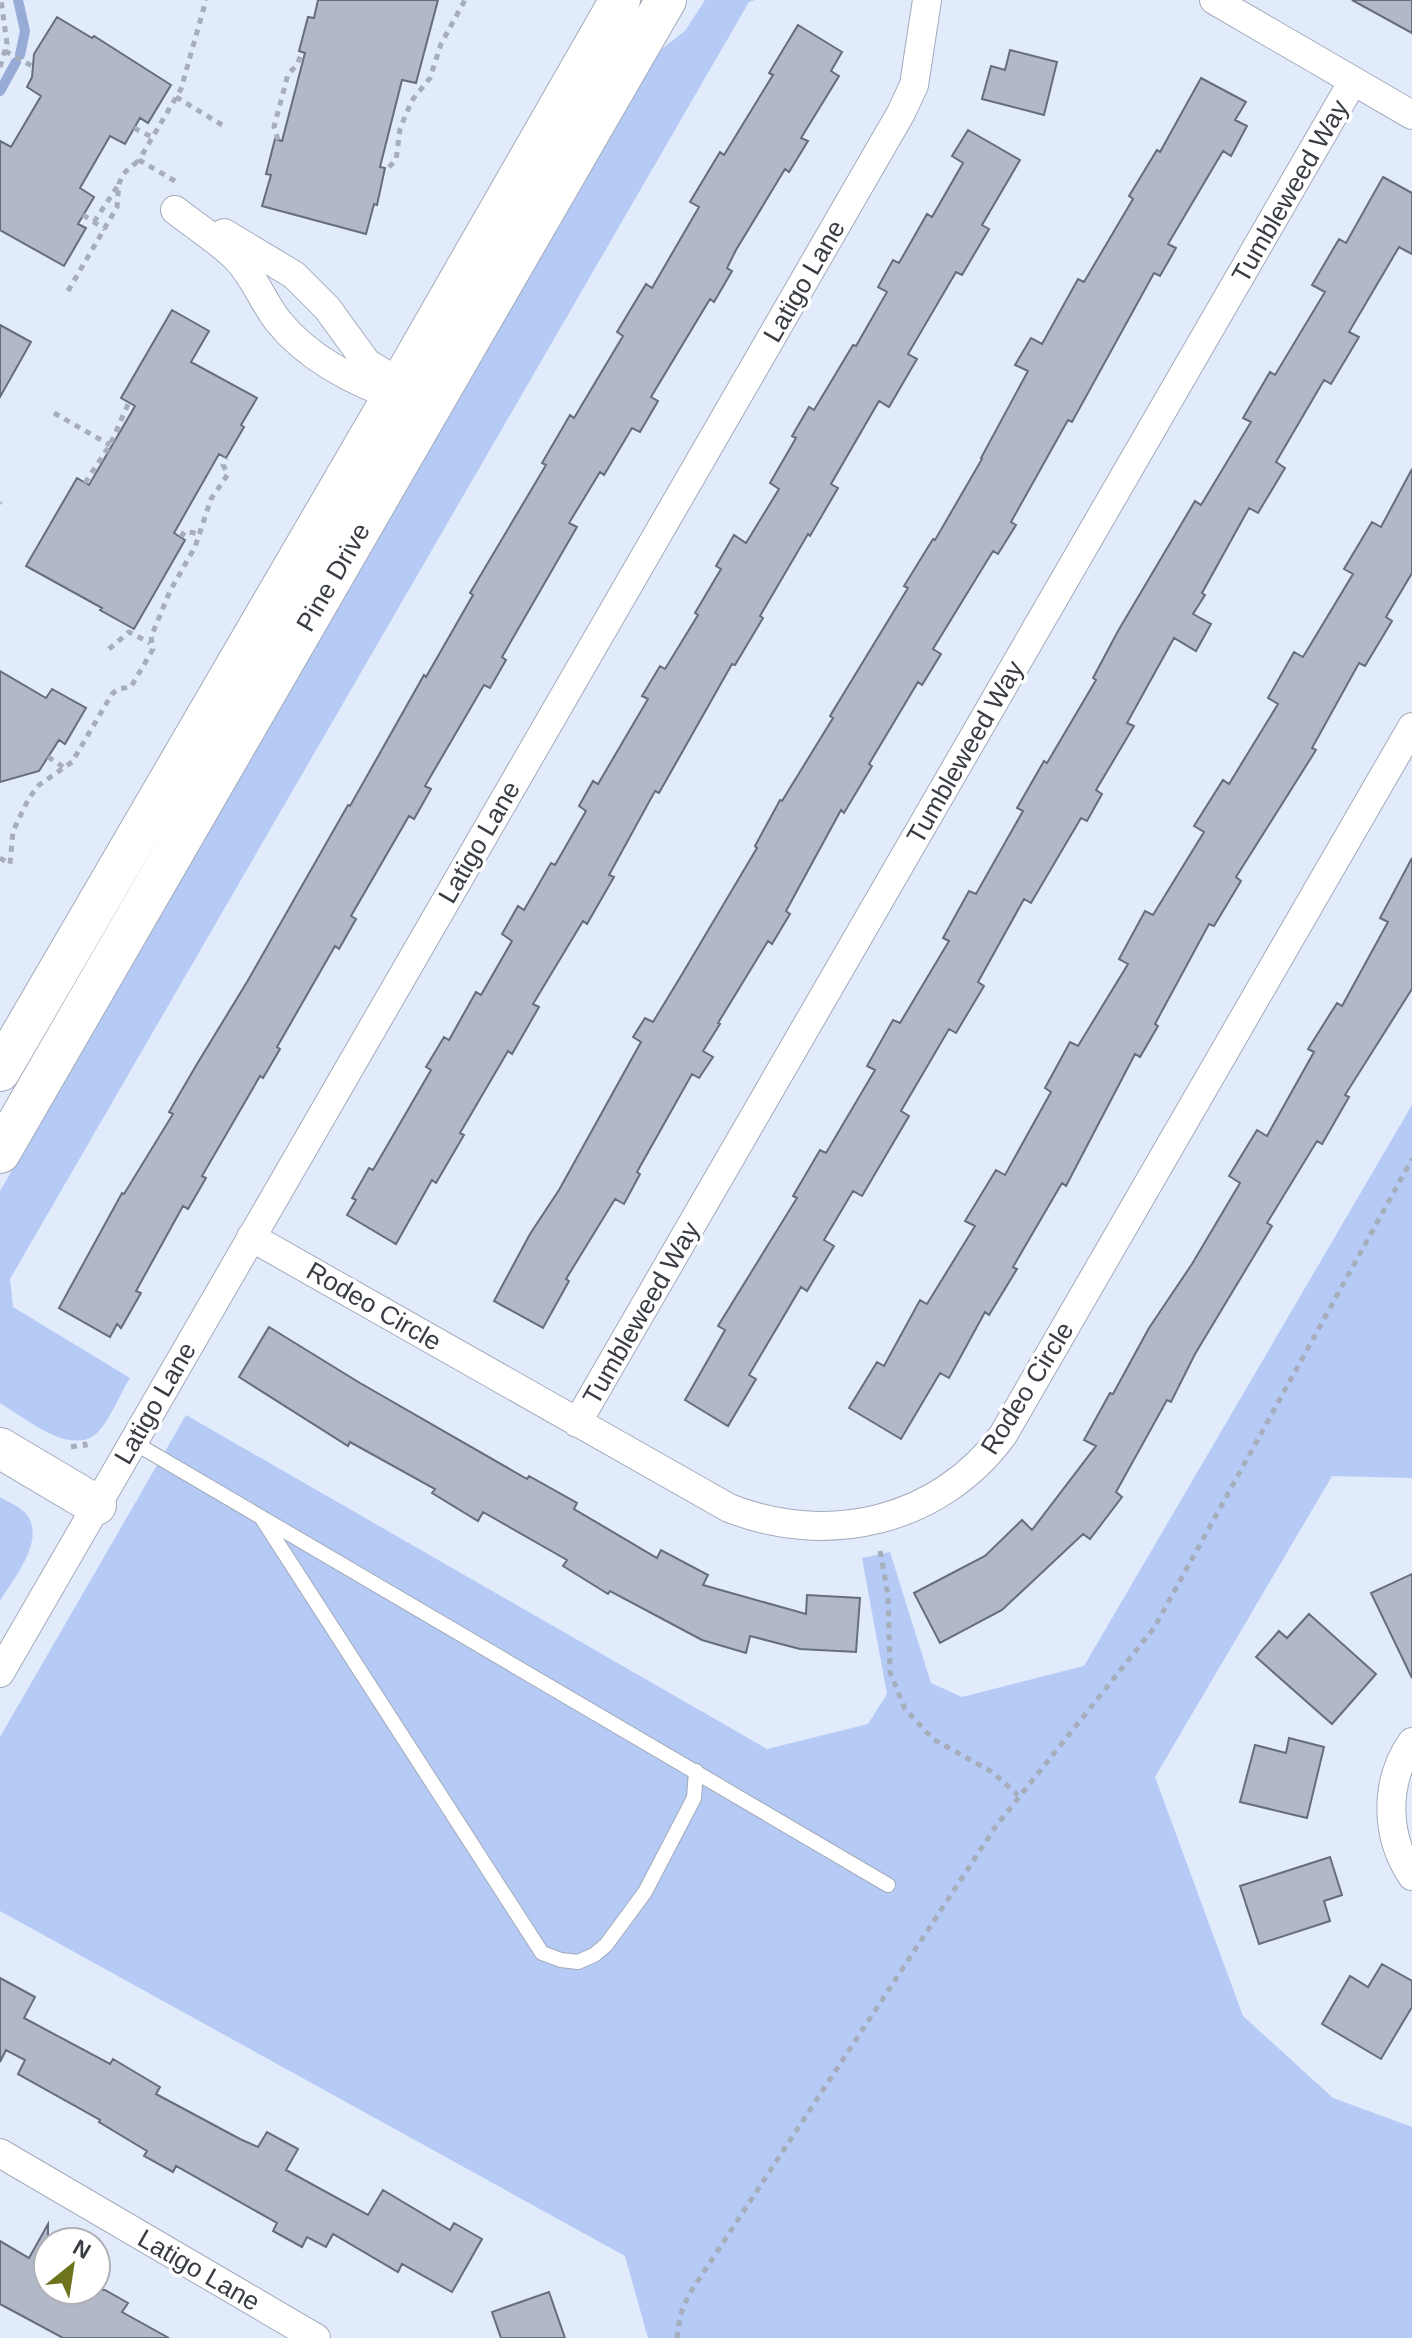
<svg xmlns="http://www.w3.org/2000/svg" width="1412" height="2338" viewBox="0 0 1412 2338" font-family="Arial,sans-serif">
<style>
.green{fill:#b5caf4}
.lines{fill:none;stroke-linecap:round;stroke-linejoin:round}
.stream{stroke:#96abd5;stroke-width:10}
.building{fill:#b0b8c9;stroke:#666d7d;stroke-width:2}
.lane-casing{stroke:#a3abbb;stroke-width:16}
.street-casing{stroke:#a3abbb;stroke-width:30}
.secondary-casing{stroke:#a3abbb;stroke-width:42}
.path{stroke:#a6adbb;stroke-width:5;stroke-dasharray:6 6;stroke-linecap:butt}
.lane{stroke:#fff;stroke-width:14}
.street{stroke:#fff;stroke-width:28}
.secondary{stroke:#fff;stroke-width:40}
.labels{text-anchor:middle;stroke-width:7;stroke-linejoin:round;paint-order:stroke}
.street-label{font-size:26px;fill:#383c43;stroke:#fff}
</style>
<rect width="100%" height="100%" fill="#e2ebfc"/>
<path class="green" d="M 705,0 L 755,0 L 749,2 L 10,1279 L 13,1307 L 130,1378 C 121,1392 109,1422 97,1433 C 71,1457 25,1418 0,1403 L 0,1191 L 659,51 L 685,31 Z
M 1412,1105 L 1412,1478 L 1332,1476 L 1155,1777 L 1243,2016 L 1333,2098 L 1412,2127 L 1412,2338 L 648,2338 L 625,2256 L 0,1911 L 0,1737 L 186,1415 L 767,1749 L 868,1724 L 887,1694 L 862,1558 L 890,1552 L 931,1683 L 962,1697 L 1084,1666 Z
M 0,1497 C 8,1502 21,1507 27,1515 C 46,1541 13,1579 0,1601 Z"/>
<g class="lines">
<path class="stream" d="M 18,0 L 25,31 L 20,55
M 0,91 L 16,62"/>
</g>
<path class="building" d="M 318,0 L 438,0 L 416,83 L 402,80 L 380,167 L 385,168 L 377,205 L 374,204 L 366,234 L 262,206 L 271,175 L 266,174 L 275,139 L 282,141 L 305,53 L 299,51 L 308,17 L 314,18 Z
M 1352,0 L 1412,0 L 1412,33 Z
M 57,17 L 92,38 L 94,36 L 171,85 L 148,123 L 140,118 L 125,144 L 110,136 L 80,188 L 94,197 L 78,224 L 86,228 L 64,266 L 0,230 L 0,141 L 11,147 L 41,96 L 27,87 L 32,77 L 34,54 Z
M 798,25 L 842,52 L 831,71 L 839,76 L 801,138 L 808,141 L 789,172 L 785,169 L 736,250 L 727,268 L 732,271 L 714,302 L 710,299 L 651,397 L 658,401 L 640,432 L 632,428 L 604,475 L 600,472 L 569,523 L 577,527 L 502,657 L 506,660 L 490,688 L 484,685 L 425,786 L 431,789 L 414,819 L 409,816 L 351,916 L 356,919 L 339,949 L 335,946 L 277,1047 L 280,1049 L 263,1078 L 260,1076 L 202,1176 L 206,1178 L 188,1209 L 183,1206 L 136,1291 L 141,1293 L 121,1328 L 117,1324 L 110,1337 L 59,1308 L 122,1193 L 124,1194 L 173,1114 L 169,1112 L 197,1064 L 247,982 L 348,805 L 350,806 L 424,675 L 426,677 L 473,595 L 470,593 L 546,465 L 542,463 L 570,415 L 574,418 L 623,336 L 617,332 L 646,284 L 652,288 L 699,207 L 690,202 L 720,152 L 724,155 L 773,75 L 769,73 Z
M 1010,50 L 1057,62 L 1044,115 L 982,99 L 991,66 L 1005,70 Z
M 1201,78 L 1246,102 L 1235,120 L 1247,126 L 1231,156 L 1223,151 L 1168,244 L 1176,248 L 1160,276 L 1154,273 L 1072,422 L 1068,420 L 1011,522 L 1016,525 L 998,554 L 993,551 L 933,649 L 941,654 L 922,685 L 918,682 L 869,764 L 872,766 L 844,813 L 841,810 L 786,911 L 790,914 L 772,944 L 768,941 L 718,1023 L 720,1024 L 703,1051 L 713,1057 L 699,1078 L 692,1074 L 637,1172 L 640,1174 L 624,1204 L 615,1199 L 566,1279 L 569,1281 L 543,1328 L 494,1301 L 530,1234 L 559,1190 L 641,1042 L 633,1037 L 645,1018 L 653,1022 L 681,976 L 757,848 L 755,846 L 780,800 L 782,801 L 833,718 L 830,716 L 908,588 L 904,586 L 933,539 L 935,540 L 982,459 L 981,458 L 1028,371 L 1015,365 L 1031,338 L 1042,344 L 1078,279 L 1084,282 L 1133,199 L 1129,196 L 1157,150 L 1160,152 Z
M 968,130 L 1020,160 L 982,225 L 989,229 L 962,275 L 956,272 L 908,354 L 917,359 L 889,407 L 879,401 L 831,484 L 838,488 L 810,536 L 808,534 L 760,616 L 763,618 L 735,665 L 732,664 L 659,793 L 655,791 L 609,875 L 614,877 L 587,924 L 583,921 L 533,1004 L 539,1007 L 512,1054 L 508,1051 L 460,1133 L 464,1135 L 436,1183 L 432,1180 L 396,1244 L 347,1215 L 356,1200 L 352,1198 L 369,1168 L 373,1170 L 431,1070 L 426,1067 L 444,1037 L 449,1040 L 476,992 L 481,995 L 512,941 L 502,934 L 518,906 L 524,910 L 551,863 L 555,865 L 586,811 L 579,806 L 593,781 L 598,784 L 648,699 L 642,696 L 660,666 L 665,669 L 698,615 L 695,613 L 721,569 L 716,566 L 734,535 L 746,543 L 779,489 L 770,483 L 796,438 L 792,436 L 809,407 L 814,410 L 853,345 L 856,346 L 887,292 L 878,287 L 893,260 L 899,263 L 927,214 L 932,217 L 963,163 L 952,156 Z
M 1383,177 L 1412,193 L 1412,254 L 1399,247 L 1349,332 L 1359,337 L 1331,384 L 1324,380 L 1276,462 L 1285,468 L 1258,513 L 1249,508 L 1202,593 L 1205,595 L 1193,614 L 1211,624 L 1196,651 L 1174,638 L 1127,723 L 1134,726 L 1096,790 L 1102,794 L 1087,821 L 1081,818 L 1031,903 L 1024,899 L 978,982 L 984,986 L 956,1033 L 949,1029 L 901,1111 L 909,1116 L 862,1196 L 853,1191 L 824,1240 L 834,1246 L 807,1291 L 801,1287 L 749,1375 L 756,1379 L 728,1426 L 685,1400 L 725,1330 L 718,1326 L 797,1198 L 793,1196 L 820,1150 L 826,1153 L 875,1070 L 867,1066 L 893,1020 L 900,1023 L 949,941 L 943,938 L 969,891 L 976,894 L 1023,811 L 1017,808 L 1044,761 L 1047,763 L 1096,680 L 1093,678 L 1118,631 L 1195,501 L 1201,505 L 1251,422 L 1243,418 L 1270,372 L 1275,375 L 1325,292 L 1312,285 L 1339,239 L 1346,243 Z
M 172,310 L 209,331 L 191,362 L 257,398 L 241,425 L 244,427 L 226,458 L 219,454 L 174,533 L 185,540 L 134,629 L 100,610 L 102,608 L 26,566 L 77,478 L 89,485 L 135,406 L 121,398 Z
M 0,325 L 31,342 L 0,397 Z
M 1412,469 L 1412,573 L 1386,617 L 1392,621 L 1365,666 L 1359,663 L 1312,748 L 1316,750 L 1236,877 L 1241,881 L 1214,926 L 1209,924 L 1155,1024 L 1158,1026 L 1140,1057 L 1135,1054 L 1066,1186 L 1062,1183 L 1013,1267 L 1017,1269 L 989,1315 L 985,1312 L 949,1378 L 940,1373 L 901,1439 L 849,1408 L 877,1362 L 884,1366 L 920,1300 L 927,1304 L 975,1226 L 965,1221 L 996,1170 L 1005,1175 L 1051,1092 L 1045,1088 L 1070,1042 L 1078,1046 L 1128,964 L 1119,959 L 1145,911 L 1153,915 L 1204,832 L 1194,826 L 1223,780 L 1229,784 L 1278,704 L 1268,698 L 1294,652 L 1303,657 L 1353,574 L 1344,569 L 1372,522 L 1381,527 Z
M 0,671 L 46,698 L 52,689 L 86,708 L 65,744 L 59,740 L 39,771 L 0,782 Z
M 1412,858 L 1412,989 L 1345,1095 L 1349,1097 L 1322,1144 L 1317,1141 L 1267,1223 L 1272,1226 L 1195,1354 L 1171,1402 L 1167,1400 L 1116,1492 L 1122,1497 L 1090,1539 L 1083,1534 L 1002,1610 L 940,1643 L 914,1593 L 985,1556 L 1022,1520 L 1032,1530 L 1096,1446 L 1084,1440 L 1110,1393 L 1113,1394 L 1149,1328 L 1192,1264 L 1240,1183 L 1229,1176 L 1257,1130 L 1267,1136 L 1314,1052 L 1308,1049 L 1337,1003 L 1342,1006 L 1388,922 L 1380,918 Z
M 269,1327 L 360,1383 L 527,1479 L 529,1476 L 577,1503 L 574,1509 L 657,1558 L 661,1550 L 708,1575 L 703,1585 L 806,1614 L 807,1595 L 860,1598 L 856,1652 L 800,1649 L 750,1636 L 746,1653 L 702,1640 L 610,1591 L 608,1594 L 563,1566 L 567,1560 L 483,1512 L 478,1521 L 432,1493 L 435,1489 L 350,1442 L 348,1446 L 239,1377 Z
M 1412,1574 L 1412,1678 L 1371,1593 Z
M 1309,1614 L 1376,1674 L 1332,1724 L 1256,1657 L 1279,1631 L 1287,1638 Z
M 1289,1738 L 1324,1747 L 1307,1818 L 1240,1802 L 1255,1745 L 1286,1753 Z
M 1330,1857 L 1342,1895 L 1324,1901 L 1330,1921 L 1259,1944 L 1240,1886 Z
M 1382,1964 L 1412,1981 L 1412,2007 L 1381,2059 L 1322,2024 L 1350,1976 L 1368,1987 Z
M 0,1978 L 35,1997 L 24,2018 L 110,2064 L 113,2059 L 160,2087 L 156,2094 L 240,2139 L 258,2147 L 267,2132 L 298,2149 L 286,2170 L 368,2215 L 383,2190 L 450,2230 L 454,2223 L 482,2239 L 452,2292 L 402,2264 L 398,2272 L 333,2234 L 326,2247 L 307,2237 L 302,2247 L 273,2231 L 277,2223 L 176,2166 L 173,2172 L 144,2156 L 147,2151 L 99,2122 L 100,2120 L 18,2074 L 25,2060 L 6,2050 L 0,2062 Z
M 48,2224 L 48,2290 L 105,2290 L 128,2303 L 122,2312 L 169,2338 L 63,2338 L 0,2304 L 0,2241 L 29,2258 Z
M 549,2292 L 565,2338 L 501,2338 L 492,2312 Z"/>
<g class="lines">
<g class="lane-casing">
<path id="lane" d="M 133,1442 L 888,1885
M 261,1517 L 542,1953 L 561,1960 L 578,1962 L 594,1955 L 606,1945 L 645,1892 L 694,1798 L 696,1771"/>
</g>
<g class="street-casing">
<path id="street" d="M 1214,0 L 1412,115
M 175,210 C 195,226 220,241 238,260 C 255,278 263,302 278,321 C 310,361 360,385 408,401
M 224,233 L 294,275 L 327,308 L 367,363 L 403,385
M 251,1237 L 729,1508 C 828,1547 939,1522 1003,1435 L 1412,727
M 577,1423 L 1353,81
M 0,1673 L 901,113 L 914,85 L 927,0
M 1412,1742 C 1384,1782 1385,1836 1412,1876
M 0,2153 L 316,2338"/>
</g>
<g class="secondary-casing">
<path id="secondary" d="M 0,1071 L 393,396 L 620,0
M 0,1153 L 666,0
M 0,1448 L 96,1505"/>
</g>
<path class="path" d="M 5,51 L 34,67
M 0,67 L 7,44 L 1,0
M 176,97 L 222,125
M 134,128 L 152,137
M 278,140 L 274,127 L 288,74 L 297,65 L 302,52
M 389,167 L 396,160 L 400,129 L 406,114 L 413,99 L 430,78 L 441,44 L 465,0
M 175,181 L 139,160 L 181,89 L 206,0
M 83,215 L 105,229
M 94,222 L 119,184
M 68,291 L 117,207 L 119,184 L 123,174 L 139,160
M 54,413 L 110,445
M 85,483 L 110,445 L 129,402
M 0,503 L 1,504
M 181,537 L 185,531 L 199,534
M 109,649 L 129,632 L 150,643
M 48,757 L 65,768
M 0,858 L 10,864 L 13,831 L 29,798 L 39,785 L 72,762 L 112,694 L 118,689 L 131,687 L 153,649 L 151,637 L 170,591 L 195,547 L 211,499 L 228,474 L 223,465 L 226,458
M 71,1447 L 85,1444 L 86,1450
M 880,1551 L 888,1595 L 890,1672 L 905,1709 L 933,1739 L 992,1772 L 1018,1795
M 677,2338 L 680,2316 L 688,2296 L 996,1826 L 1154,1628 L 1412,1159"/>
<use href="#lane" class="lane"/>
<use href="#street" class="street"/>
<use href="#secondary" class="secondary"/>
</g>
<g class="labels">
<g class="street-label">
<text transform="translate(1290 191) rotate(-60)" y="9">Tumbleweed Way</text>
<text transform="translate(804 281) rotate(-60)" y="9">Latigo Lane</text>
<text transform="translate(333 577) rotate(-60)" y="9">Pine Drive</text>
<text transform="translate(965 752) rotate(-60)" y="9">Tumbleweed Way</text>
<text transform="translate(479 842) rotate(-60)" y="9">Latigo Lane</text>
<text transform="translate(374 1306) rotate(30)" y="9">Rodeo Circle</text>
<text transform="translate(641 1313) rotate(-60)" y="9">Tumbleweed Way</text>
<text transform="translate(1027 1388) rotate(-58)" y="9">Rodeo Circle</text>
<text transform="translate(155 1403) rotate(-60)" y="9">Latigo Lane</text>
<text transform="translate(199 2270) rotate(30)" y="9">Latigo Lane</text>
</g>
</g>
<g transform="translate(72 2266) rotate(30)"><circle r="38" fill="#ffffff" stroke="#afb1b4" stroke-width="2"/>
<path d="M0-6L14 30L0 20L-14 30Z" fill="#6d741d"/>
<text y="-12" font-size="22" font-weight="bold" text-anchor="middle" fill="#383c43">N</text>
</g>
</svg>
